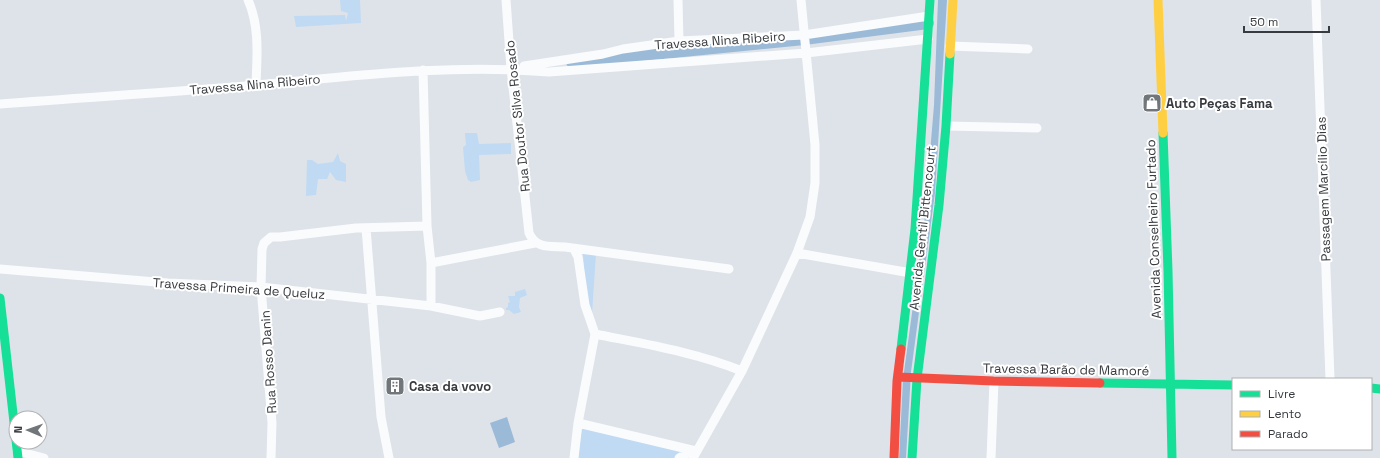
<svg xmlns="http://www.w3.org/2000/svg" width="1380" height="458" viewBox="0 0 1380 458" font-family="'Space Grotesk',sans-serif">
<style>
.green{fill:#c0daf3}
.water{fill:#9bbad8}
.lines{fill:none;stroke-linecap:round;stroke-linejoin:round}
.canal{stroke:#9bbad8;stroke-width:12}
.street{stroke:#fafbfc;stroke-width:9}
.fast{stroke:#16e098;stroke-width:9}
.slow{stroke:#ffcf43;stroke-width:9}
.jam{stroke:#f24e42;stroke-width:9}
.labels{text-anchor:middle;stroke-width:4;stroke-linejoin:round;paint-order:stroke}
.street-label{font-size:13px;fill:#373b3f;stroke:#fff}
.poi-label{font-size:13px;font-weight:bold;fill:#373b3f;stroke:#fff;text-anchor:start}
</style>
<rect width="100%" height="100%" fill="#dee3e9"/>
<path class="green" d="M 340,0 L 360,0 L 361,23 L 296,27 L 294,16 L 345,15 L 346,21 L 348,13 L 341,11 Z
M 465,133 L 477,133 L 479,144 L 511,143 L 511,154 L 479,155 L 480,180 L 471,182 L 468,180 L 465,171 L 463,147 L 466,145 Z
M 338,153 L 340,161 L 346,164 L 346,182 L 336,180 L 330,172 L 327,179 L 318,179 L 316,195 L 306,196 L 307,160 L 312,160 L 318,164 L 333,162 Z
M 583,254 L 596,254 L 592,314 L 586,296 Z
M 525,289 L 527,295 L 520,298 L 519,307 L 521,312 L 514,314 L 509,310 L 506,310 L 506,308 L 508,307 L 508,303 L 510,302 L 508,296 L 515,296 L 515,292 Z
M 582,428 L 694,452 L 690,458 L 578,458 Z"/>
<path class="water" d="M 938,0 L 947,0 L 935,193 L 911,372 L 906,458 L 899,458 L 903,379 L 924,225 L 934,105 Z
M 507,417 L 515,442 L 499,448 L 490,423 Z"/>
<g class="lines">
<path class="canal" d="M 572,62 L 804,39 L 928,23"/>
<path class="street" d="M 248,0 C 260,27 257,56 256,85
M 506,0 L 511,69 L 529,233 C 536,249 550,246 565,247 L 729,269
M 678,0 L 679,41
M 1316,0 L 1330,379
M 950,46 L 1028,49
M 524,66 L 603,54 L 623,49 L 679,41 L 804,35 L 929,16
M 423,70 L 427,226 L 431,263 L 431,306
M 0,104 C 89,97 179,92 268,84 C 362,75 455,64 549,72 L 806,53 L 928,39
M 946,126 L 1037,128
M 366,228 L 381,417 L 389,458
M 574,249 L 578,257 L 585,305 L 595,334 L 578,423 L 574,458
M 797,253 L 911,273
M 431,263 L 535,243
M 0,269 L 168,283 L 261,287 L 431,306 L 480,316 L 500,312
M 595,334 C 644,344 695,352 742,371
M 578,423 L 696,451
M 17,451 L 44,458
M 271,458 L 272,423 L 261,287 L 262,249 L 264,243 L 271,237 L 280,237 L 356,228 L 427,226
M 679,458 L 692,450
M 693,458 L 742,371 L 797,253 L 810,217 L 815,183 L 815,145 L 801,0
M 991,458 L 994,381"/>
<path class="fast" d="M 1163,133 L 1168,271 L 1172,458
M 0,298 L 18,458
M 901,349 L 915,229 L 930,0
M 1100,383 L 1233,385
M 1371,388 L 1380,389
M 912,458 L 917,379 L 939,205 L 946,126 L 950,54"/>
<path class="slow" d="M 1158,0 L 1163,133
M 950,54 L 953,0"/>
<path class="jam" d="M 898,377 L 994,381 L 1100,383
M 894,458 L 897,381 L 901,349"/>
</g>
<defs>
<g id="shop-square" transform="scale(1)"><rect x="-9" y="-9" width="18" height="18" rx="4" fill="#71767a" stroke="#fff"/><path d="M-5-2.5h2.3a2.7 3.5 0 0 1 5.4 0H5L5.5 6h-11ZM-1.5-2.5h3a1.5 2.3 0 0 0-3 0Z" fill="#fff"/></g>
<g id="building-square" transform="scale(1)"><rect x="-9" y="-9" width="18" height="18" rx="4" fill="#71767a" stroke="#fff"/><path d="M-4-6H4V6H1V3H-1V6H-4ZM-2.5-4.3h1.7v1.8h-1.7ZM.8-4.3h1.7v1.8H.8ZM-2.5-1h1.7V.8h-1.7ZM.8-1h1.7V.8H.8Z" fill="#fff"/></g>
</defs>
<g fill-rule="evenodd">
<use href="#shop-square" x="1152" y="103"/>
<use href="#building-square" x="395" y="386"/>
</g>
<g class="labels">
<g class="street-label">
<text transform="translate(720 40) rotate(-4)" y="5">Travessa Nina Ribeiro</text>
<text transform="translate(255 84) rotate(-5)" y="5">Travessa Nina Ribeiro</text>
<text transform="translate(517 116) rotate(-96)" y="5">Rua Doutor Silva Rosado</text>
<text transform="translate(1323 189) rotate(-92)" y="5">Passagem Marcílio Dias</text>
<text transform="translate(922 228) rotate(-84)" y="5">Avenida Gentil Bittencourt</text>
<text transform="translate(1153 229) rotate(-92)" y="5">Avenida Conselheiro Furtado</text>
<text transform="translate(239 288) rotate(4)" y="5">Travessa Primeira de Queluz</text>
<text transform="translate(268 362) rotate(-94)" y="5">Rua Rosso Danin</text>
<text transform="translate(1066 369) rotate(1)" y="5">Travessa Barão de Mamoré</text>
</g>
<g class="poi-label">
<text x="1166" y="108">Auto Peças Fama</text>
<text x="409" y="391">Casa da vovo</text>
</g>
</g>
<rect x="1232" y="378" width="140" height="72" fill="#ffffff" stroke="#afb1b2"/>
<rect x="1240" y="391" width="20" height="6" fill="#16e098" stroke="#afb1b2"/>
<text x="1268" y="398" font-size="12" fill="#373b3f">Livre</text>
<rect x="1240" y="411" width="20" height="6" fill="#ffcf43" stroke="#afb1b2"/>
<text x="1268" y="418" font-size="12" fill="#373b3f">Lento</text>
<rect x="1240" y="431" width="20" height="6" fill="#f24e42" stroke="#afb1b2"/>
<text x="1268" y="438" font-size="12" fill="#373b3f">Parado</text>
<g transform="translate(28 430) rotate(272)"><circle r="19" fill="#ffffff" stroke="#afb1b2"/>
<path d="M0-3L7 15L0 10L-7 15Z" fill="#71767a"/>
<text y="-6" font-size="11" font-weight="bold" text-anchor="middle" fill="#373b3f">N</text>
</g>
<path d="M1244 26v6h85v-6" fill="none" stroke="#373b3f" stroke-width="2"/>
<text x="1250" y="26" font-size="12" fill="#373b3f" stroke="#ffffff" stroke-width="3" paint-order="stroke">50 m</text>
</svg>
